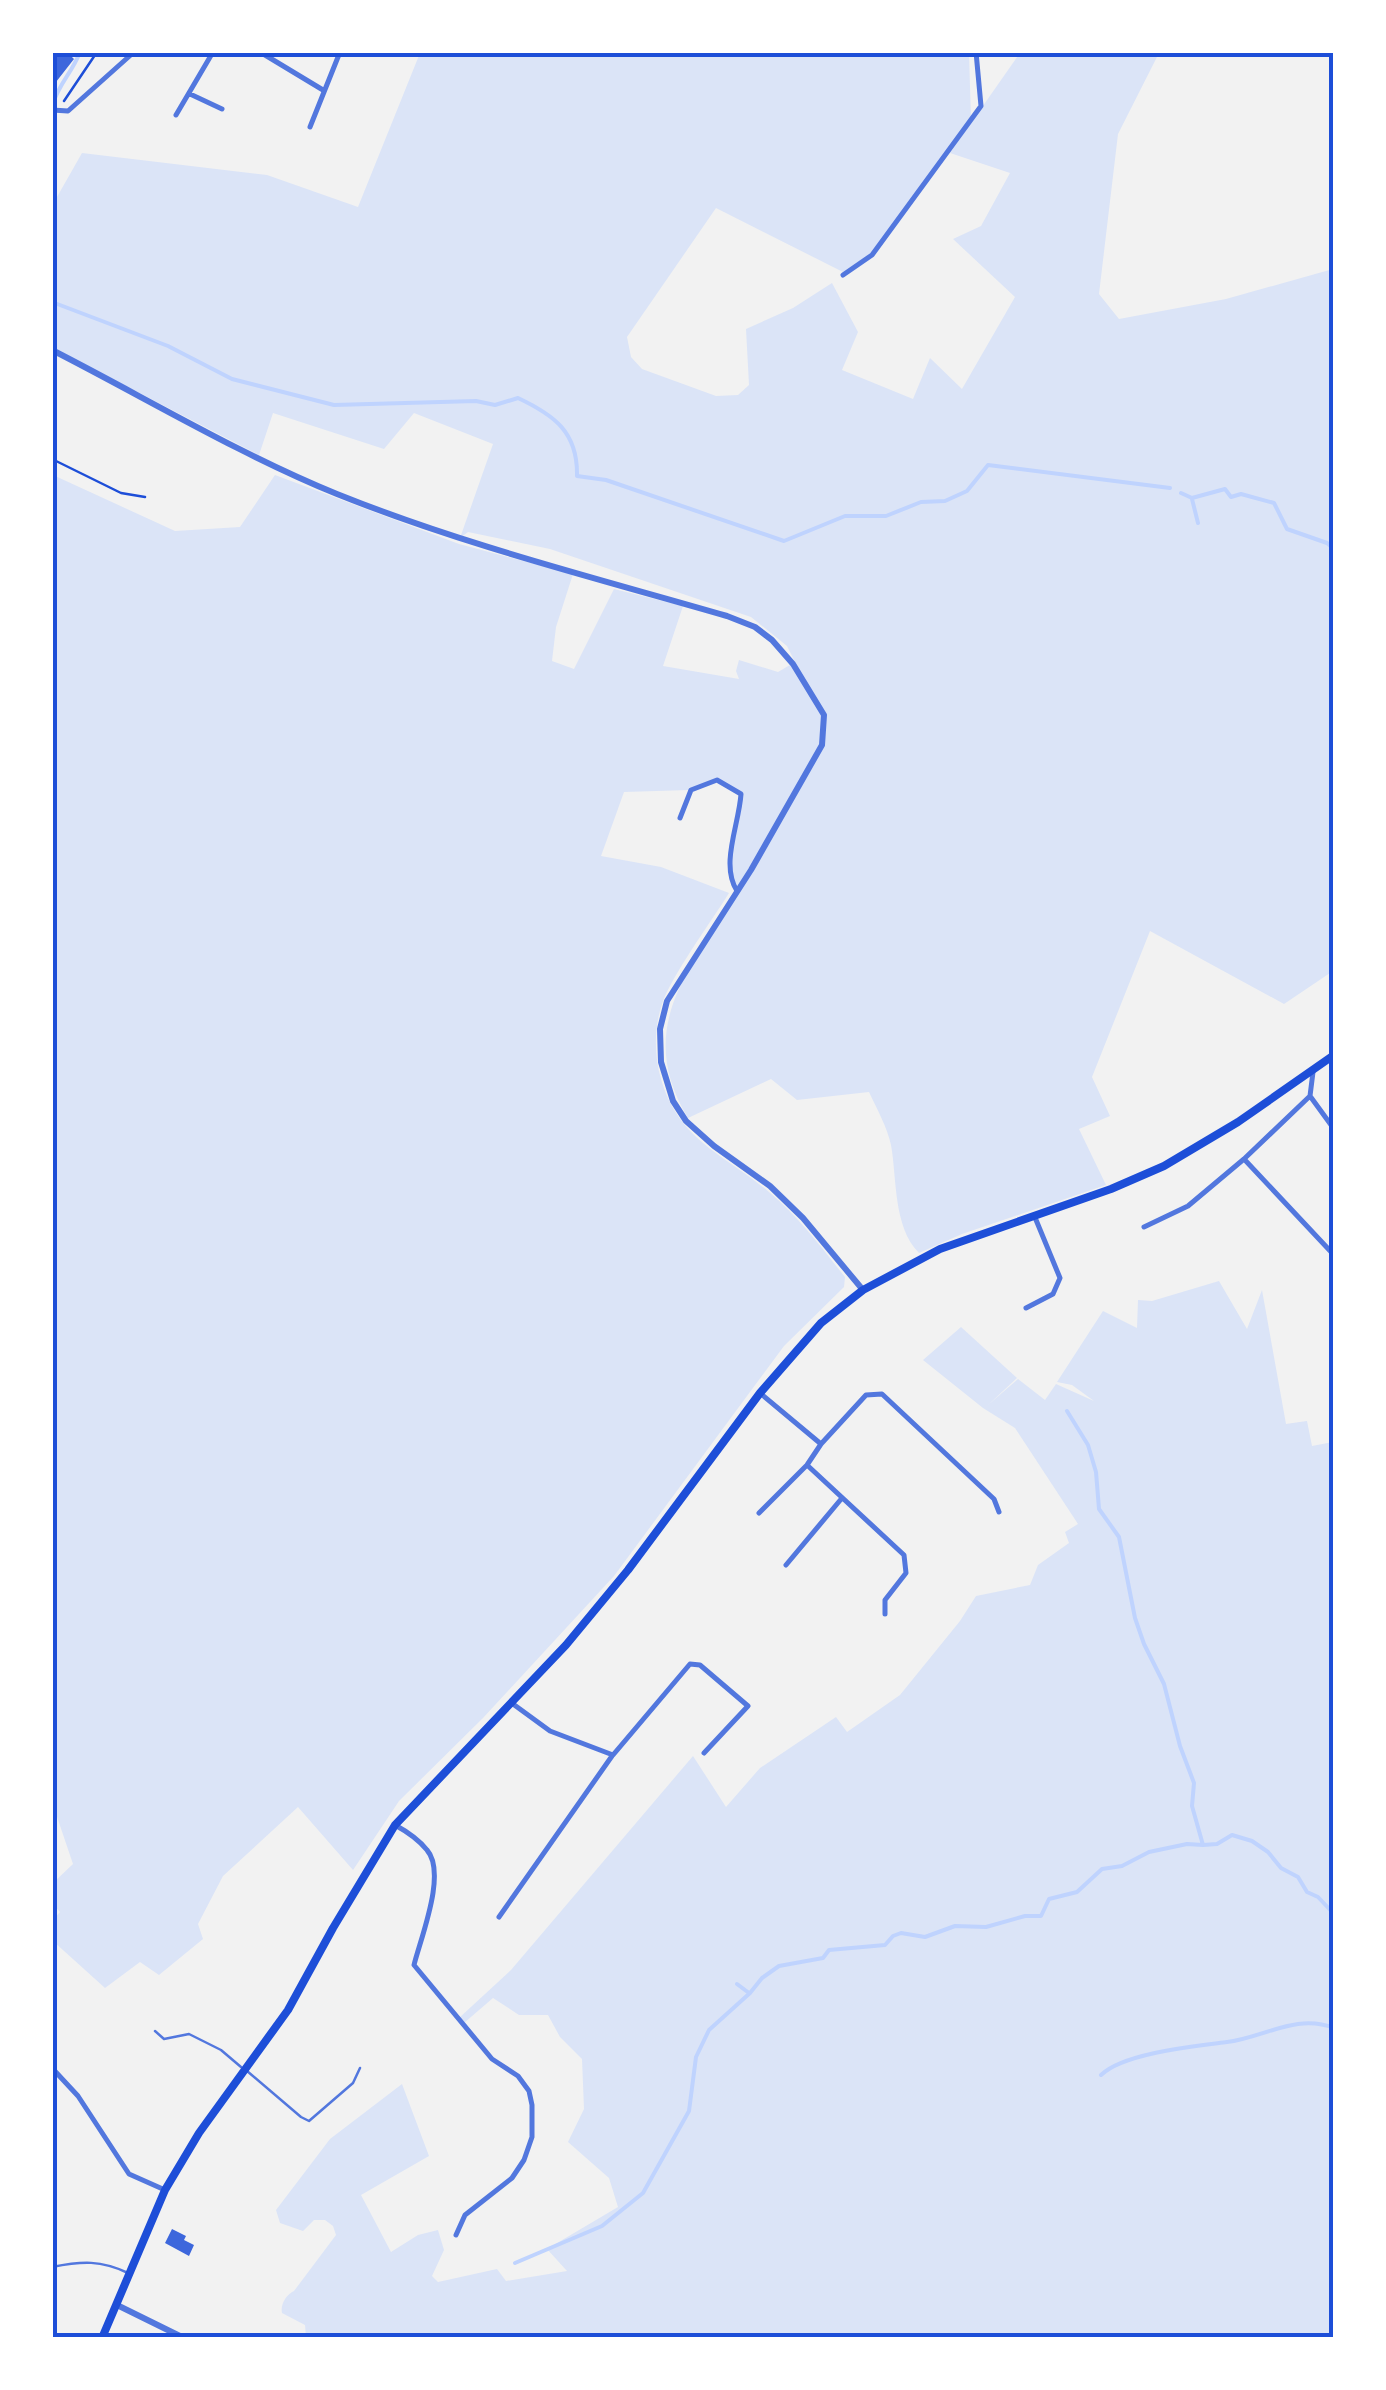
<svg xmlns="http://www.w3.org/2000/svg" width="1386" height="2390" viewBox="0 0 1386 2390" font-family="Lora,serif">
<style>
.green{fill:#dbe4f7}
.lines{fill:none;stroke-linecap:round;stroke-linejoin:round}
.stream{stroke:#bfd3fe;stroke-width:4}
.building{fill:#3d67dc}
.path{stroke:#1d4ed8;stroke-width:2.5}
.service{stroke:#5277de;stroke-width:2.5}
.minor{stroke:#5277de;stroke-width:5}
.tertiary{stroke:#5277de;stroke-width:6}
.primary{stroke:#1d4ed8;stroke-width:8}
.neatline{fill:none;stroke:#1d4ed8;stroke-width:4}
</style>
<rect width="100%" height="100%" fill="#f2f2f2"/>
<path class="green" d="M 420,53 L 969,53 L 971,120 L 870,254 L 843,272 L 716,208 L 627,337 L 631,357 L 642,369 L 716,396 L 738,395 L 749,385 L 746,329 L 793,308 L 832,283 L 858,332 L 842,370 L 913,399 L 930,358 L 962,389 L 1015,297 L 953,239 L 981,226 L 1010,173 L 950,153 L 1020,53 L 1159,53 L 1118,134 L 1099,294 L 1119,319 L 1226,299 L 1333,269 L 1333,971 L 1284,1004 L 1150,931 L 1092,1077 L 1110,1116 L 1079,1129 L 1106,1185 L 962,1234 L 919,1253 C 893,1227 897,1178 891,1145 C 887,1127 877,1109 869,1092 L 797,1100 L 771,1079 L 688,1118 C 633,1026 691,970 737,891 C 721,863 741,825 742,793 L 717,779 L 689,790 L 624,792 L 601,856 L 661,867 L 729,893 C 711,922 672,975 662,1004 C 654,1028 654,1055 661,1079 C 679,1141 724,1154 769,1192 C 799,1217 821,1247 845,1277 L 844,1287 L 784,1346 L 614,1576 L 483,1718 L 399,1801 L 353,1870 L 298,1807 L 223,1876 L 198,1924 L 203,1939 L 159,1975 L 140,1962 L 105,1988 L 53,1941 L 53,1920 L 60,1912 L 53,1904 L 53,1883 L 73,1864 L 52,1802 L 53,475 L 175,531 L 240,527 L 275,475 L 459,544 L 573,574 L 556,627 L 552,661 L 574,669 L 614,589 L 683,606 L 663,666 L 739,679 L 736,671 L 739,660 L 778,672 L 795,662 L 787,646 L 751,617 L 550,549 L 468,532 L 460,538 L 493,444 L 414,413 L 384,449 L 273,413 L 259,455 L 53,348 L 53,204 L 82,153 L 267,175 L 358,207 Z
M 1219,1281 L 1247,1329 L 1262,1290 L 1286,1424 L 1307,1421 L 1312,1446 L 1333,1442 L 1333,2337 L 306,2337 L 305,2325 L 282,2313 C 280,2304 287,2294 294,2291 L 336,2235 L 333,2226 L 325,2220 L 314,2220 L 303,2231 L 280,2223 L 276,2210 L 330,2139 L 402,2084 L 429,2156 L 361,2195 L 391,2252 L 418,2235 L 438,2230 L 444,2250 L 432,2276 L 438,2282 L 497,2269 L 506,2281 L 567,2271 L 547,2249 L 618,2207 L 609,2178 L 568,2142 L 584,2109 L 582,2059 L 560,2037 L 548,2015 L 519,2015 L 493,1998 L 464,2023 L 459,2018 L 511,1970 L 693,1756 L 726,1807 L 760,1768 L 836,1717 L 847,1732 L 900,1695 L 960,1621 L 976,1596 L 1030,1585 L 1038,1565 L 1069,1543 L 1065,1532 L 1078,1524 L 1015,1428 L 983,1408 L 923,1360 L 961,1327 L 1017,1378 L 988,1405 L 1018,1379 L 1045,1400 L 1056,1384 L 1094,1401 L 1072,1385 L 1057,1382 L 1103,1311 L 1137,1328 L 1138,1300 L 1152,1301 Z"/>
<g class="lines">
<path class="stream" d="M 52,106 C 59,83 72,73 80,52
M 52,302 L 168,346 L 232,379 L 334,405 L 476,401 L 495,405 L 518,398 C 554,415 578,432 577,476 L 606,480 L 784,541 L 845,516 L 886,516 L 921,502 L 945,501 L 967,491 L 988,465 L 1170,488
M 1181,493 L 1192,498 L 1225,489 L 1231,497 L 1241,494 L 1274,503 L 1287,529 L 1327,543 L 1334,549
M 1192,499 L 1198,523
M 1067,1411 L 1088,1445 L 1096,1472 L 1099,1509 L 1119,1537 L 1135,1618 L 1144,1644 L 1164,1684 L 1180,1746 L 1194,1783 L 1192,1806 L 1203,1845 L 1217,1844 L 1232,1835 L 1252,1841 L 1268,1852 L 1281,1868 L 1298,1877 L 1307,1892 L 1318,1897 L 1334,1914
M 1332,1967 L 1334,1963
M 737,1984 L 749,1993
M 1333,1994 L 1334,1994
M 1101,2075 C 1123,2053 1196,2046 1227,2042 C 1263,2038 1296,2013 1334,2028
M 515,2263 L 602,2226 L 643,2193 L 689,2111 L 696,2057 L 709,2030 L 750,1993 L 762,1978 L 779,1966 L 823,1958 L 829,1950 L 885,1945 L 893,1936 L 901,1933 L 925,1937 L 955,1926 L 986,1927 L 1025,1916 L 1041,1916 L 1049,1899 L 1077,1892 L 1102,1869 L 1122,1866 L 1149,1852 L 1187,1844 L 1203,1845"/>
</g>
<path class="building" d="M 52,52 L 67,52 L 74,59 L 56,82 L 52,79 Z
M 172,2229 L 186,2236 L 184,2240 L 194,2245 L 189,2256 L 165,2243 Z"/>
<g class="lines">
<path class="path" d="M 64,101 L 97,52
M 52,459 L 121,493 L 145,497"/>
<path class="service" d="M 155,2031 L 164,2039 L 189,2034 L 221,2050 L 241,2067
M 247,2071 L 301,2117 L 309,2121 L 353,2083 L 360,2068
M 52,2267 C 82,2261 101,2260 128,2273"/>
<path class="minor" d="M 260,52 L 323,90
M 190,94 L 222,109
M 52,110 L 68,111 L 134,52
M 176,115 L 213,52
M 310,127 L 340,52
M 843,275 L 872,255 L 981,106 L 976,52
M 680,818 L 691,790 L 717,780 L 741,794 C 739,825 720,864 737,891
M 1310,1096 L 1334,1129
M 1244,1159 L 1334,1255
M 1144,1227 L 1188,1206 L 1244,1159 L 1310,1096 L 1313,1072
M 1026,1308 L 1053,1294 L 1060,1278 L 1034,1215
M 760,1393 L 821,1444 L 866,1395 L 882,1394 L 994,1499 L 999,1512
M 807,1465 L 904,1555 L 906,1573 L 885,1600 L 885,1614
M 759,1513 L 807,1465 L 821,1444
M 786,1565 L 842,1498
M 513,1704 L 550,1731 L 613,1755 L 690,1664 L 700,1665 L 748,1706 L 704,1753
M 395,1825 C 406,1831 419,1840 427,1850 C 447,1873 421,1937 414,1965 L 492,2059 L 518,2076 L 529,2091 L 532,2105 L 532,2137 L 524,2160 L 512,2178 L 465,2215 L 456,2235
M 499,1917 L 612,1756
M 52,2068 L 78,2096 L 129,2174 L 165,2190"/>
<path class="tertiary" d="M 52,350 C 146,398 239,454 337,494 C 464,545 596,578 727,616 L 755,627 L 772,640 L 793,664 L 824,715 L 822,745 L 751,870 L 667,1001 L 660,1029 L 661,1062 L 673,1101 L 686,1121 L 714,1146 L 770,1186 L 803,1218 L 863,1290
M 117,2305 L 184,2338"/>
<path class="primary" d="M 102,2338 L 165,2190 L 199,2133 L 288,2010 L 333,1928 L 395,1825 L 566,1645 L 628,1570 L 760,1393 L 821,1323 L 863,1290 L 940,1249 L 1111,1189 L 1164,1166 L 1238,1122 L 1334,1055"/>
</g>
<rect width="1386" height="2390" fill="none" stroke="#ffffff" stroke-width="110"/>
<rect x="55" y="55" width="1276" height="2280" class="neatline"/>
</svg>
